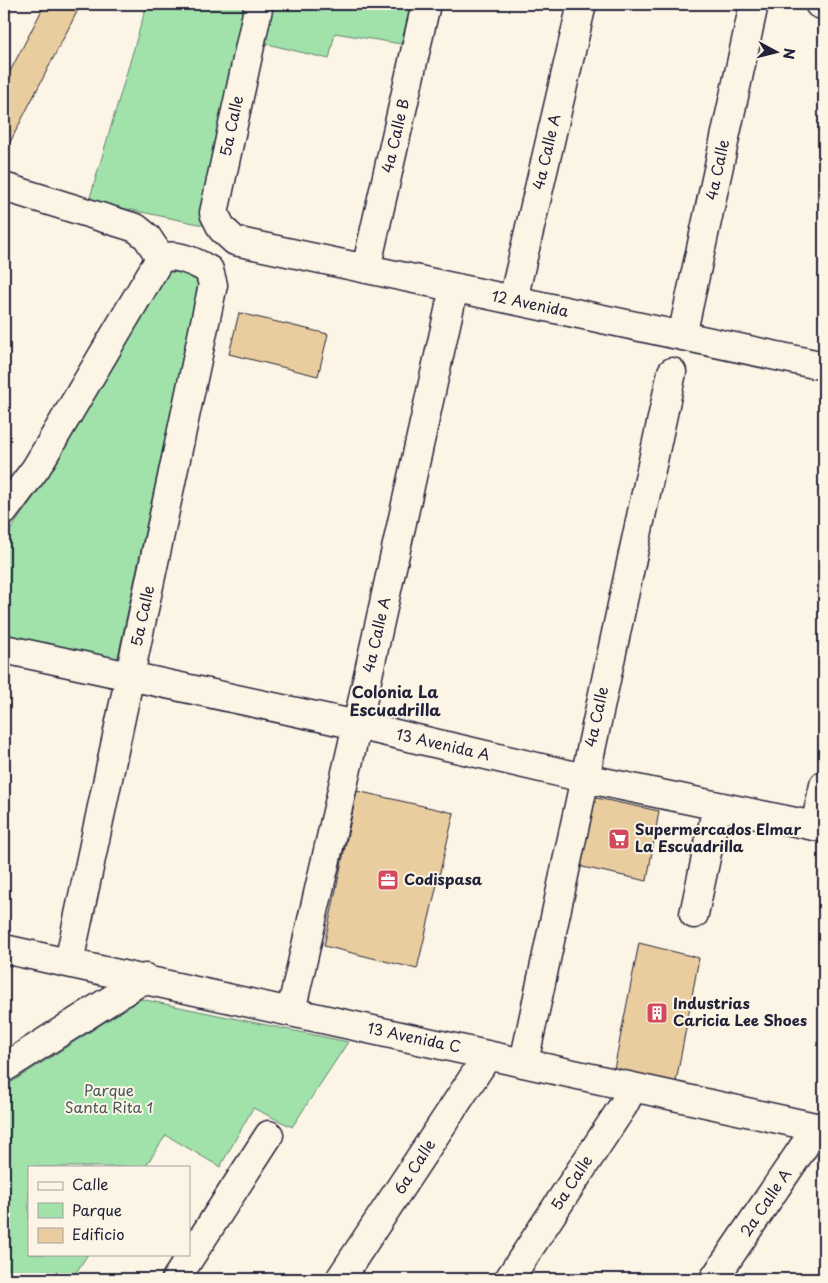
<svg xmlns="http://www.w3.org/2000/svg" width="828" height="1283" viewBox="0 0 828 1283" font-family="'Playpen Sans',sans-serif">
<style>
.green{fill:#a1e1aa;stroke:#628272}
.building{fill:#eacd9e;stroke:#22223b}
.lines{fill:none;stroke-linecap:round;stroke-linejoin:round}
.minor-casing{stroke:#22223b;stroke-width:31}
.minor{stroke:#fcf5e5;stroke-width:28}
.labels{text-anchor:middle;stroke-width:4;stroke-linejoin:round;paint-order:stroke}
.street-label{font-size:15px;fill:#22223b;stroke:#fcf5e5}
.poi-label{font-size:15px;font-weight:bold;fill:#22223b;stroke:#fcf5e5;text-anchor:start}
.park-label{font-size:15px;fill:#485b5c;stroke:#fcf5e5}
.neighbourhood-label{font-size:16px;font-weight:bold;fill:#22223b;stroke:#fcf5e5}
</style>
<rect width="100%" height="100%" fill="#fcf5e5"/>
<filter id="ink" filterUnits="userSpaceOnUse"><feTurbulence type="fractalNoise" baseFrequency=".02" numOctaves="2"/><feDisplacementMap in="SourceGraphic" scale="10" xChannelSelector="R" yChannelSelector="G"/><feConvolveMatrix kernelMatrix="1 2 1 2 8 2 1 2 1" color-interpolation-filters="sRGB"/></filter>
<g filter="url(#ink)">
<path class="green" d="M 147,4 L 259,4 L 208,226 L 89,201 Z
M 272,4 L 411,4 L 401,44 L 335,33 L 329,59 L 263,43 Z
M 168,265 L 201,272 L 117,661 L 4,636 L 4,539 L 48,477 L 90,406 Z
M 141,999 L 348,1042 L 292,1127 L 253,1108 L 220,1167 L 166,1135 L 145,1167 L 29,1167 L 29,1254 L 88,1254 L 72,1279 L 4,1279 L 4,1087 Z"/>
<path class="building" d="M 45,4 L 81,4 L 6,150 L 4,149 L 4,83 Z
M 239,313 L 328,334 L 318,376 L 229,354 Z
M 357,791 L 454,813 L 417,969 L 324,946 Z
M 592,797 L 659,811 L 647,881 L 578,866 Z
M 639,943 L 699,958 L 676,1082 L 614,1069 Z"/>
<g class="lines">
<g class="minor-casing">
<path id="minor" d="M 259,4 L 214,213 L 222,229 L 235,241 L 824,366
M 819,4 L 824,5
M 4,187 L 136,228 L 147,237 L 161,258
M 366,269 L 426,4
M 513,300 L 582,4
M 682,336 L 754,4
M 4,511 L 36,468 L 158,262 C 170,249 197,263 209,270 L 213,285 L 211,294 L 69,962
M 4,649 L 357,725 L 584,778 L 824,828
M 815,826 L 824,785
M 694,914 L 717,806
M 4,949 L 824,1129
M 291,1011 L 357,725 L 454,288
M 524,1062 L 672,372
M 4,1068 L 145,978
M 176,1279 L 269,1135
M 340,1279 L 488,1055
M 509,1279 L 623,1106 L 633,1087
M 714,1279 L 817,1127"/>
</g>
<use href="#minor" class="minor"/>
</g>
</g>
<defs>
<g id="supermarket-square" transform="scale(1.125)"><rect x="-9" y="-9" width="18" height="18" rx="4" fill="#d1495b" stroke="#fcf5e5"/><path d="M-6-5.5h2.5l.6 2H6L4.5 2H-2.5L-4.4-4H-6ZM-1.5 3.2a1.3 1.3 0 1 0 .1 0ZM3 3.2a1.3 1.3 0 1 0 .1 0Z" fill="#fff"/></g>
<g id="office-square" transform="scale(1.125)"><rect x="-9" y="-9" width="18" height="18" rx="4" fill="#d1495b" stroke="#fcf5e5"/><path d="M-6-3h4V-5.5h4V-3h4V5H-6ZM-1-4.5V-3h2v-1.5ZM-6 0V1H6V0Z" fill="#fff"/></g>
<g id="building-square" transform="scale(1.125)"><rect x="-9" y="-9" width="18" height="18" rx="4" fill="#d1495b" stroke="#fcf5e5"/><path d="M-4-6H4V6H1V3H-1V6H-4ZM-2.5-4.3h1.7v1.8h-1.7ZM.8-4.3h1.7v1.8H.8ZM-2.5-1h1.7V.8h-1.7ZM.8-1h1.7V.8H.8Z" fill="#fff"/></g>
</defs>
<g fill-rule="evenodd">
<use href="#supermarket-square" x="619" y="839"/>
<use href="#office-square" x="388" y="880"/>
<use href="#building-square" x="657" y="1013"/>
</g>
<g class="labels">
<g class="street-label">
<text transform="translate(232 126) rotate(-78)" y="5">5a Calle</text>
<text transform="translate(396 136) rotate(-77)" y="5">4a Calle B</text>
<text transform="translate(547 152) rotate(-77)" y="5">4a Calle A</text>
<text transform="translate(718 170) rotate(-78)" y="5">4a Calle</text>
<text transform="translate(530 304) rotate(12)" y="5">12 Avenida</text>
<text transform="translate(143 616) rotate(-78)" y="5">5a Calle</text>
<text transform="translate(377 635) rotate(-77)" y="5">4a Calle A</text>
<text transform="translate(597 717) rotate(-78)" y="5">4a Calle</text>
<text transform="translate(443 745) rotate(13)" y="5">13 Avenida A</text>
<text transform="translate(414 1038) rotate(12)" y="5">13 Avenida C</text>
<text transform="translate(415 1167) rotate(-57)" y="5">6a Calle</text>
<text transform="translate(572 1183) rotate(-57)" y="5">5a Calle</text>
<text transform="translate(766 1203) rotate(-56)" y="5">2a Calle A</text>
</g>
<g class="poi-label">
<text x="635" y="835">Supermercados Elmar<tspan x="635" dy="17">La Escuadrilla</tspan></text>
<text x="404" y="885">Codispasa</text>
<text x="673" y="1009">Industrias<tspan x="673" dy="17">Caricia Lee Shoes</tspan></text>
</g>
<g class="park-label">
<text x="109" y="1096">Parque<tspan x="109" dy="17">Santa Rita 1</tspan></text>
</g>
<g class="neighbourhood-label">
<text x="395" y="698">Colonia La<tspan x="395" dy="18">Escuadrilla</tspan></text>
</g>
</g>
<rect width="828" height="1283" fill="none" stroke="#fcf5e5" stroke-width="20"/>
<rect x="10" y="10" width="808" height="1263" fill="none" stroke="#22223b" stroke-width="2" filter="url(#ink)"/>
<rect x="28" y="1166" width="162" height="90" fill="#fcf5e5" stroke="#a5a1a1"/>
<rect x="38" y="1182" width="25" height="8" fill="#fcf5e5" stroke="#a5a1a1"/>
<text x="72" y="1190" font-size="15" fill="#22223b">Calle</text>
<rect x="38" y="1203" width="25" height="15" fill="#a1e1aa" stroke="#a5a1a1"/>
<text x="72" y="1216" font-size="15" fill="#22223b">Parque</text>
<rect x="38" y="1228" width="25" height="15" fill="#eacd9e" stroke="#a5a1a1"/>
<text x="72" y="1240" font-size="15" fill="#22223b">Edificio</text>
<g transform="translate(776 52) rotate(97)" stroke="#fcf5e5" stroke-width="4" paint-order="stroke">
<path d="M0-4L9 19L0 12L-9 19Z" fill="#22223b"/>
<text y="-8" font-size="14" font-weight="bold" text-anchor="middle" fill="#22223b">N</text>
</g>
</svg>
